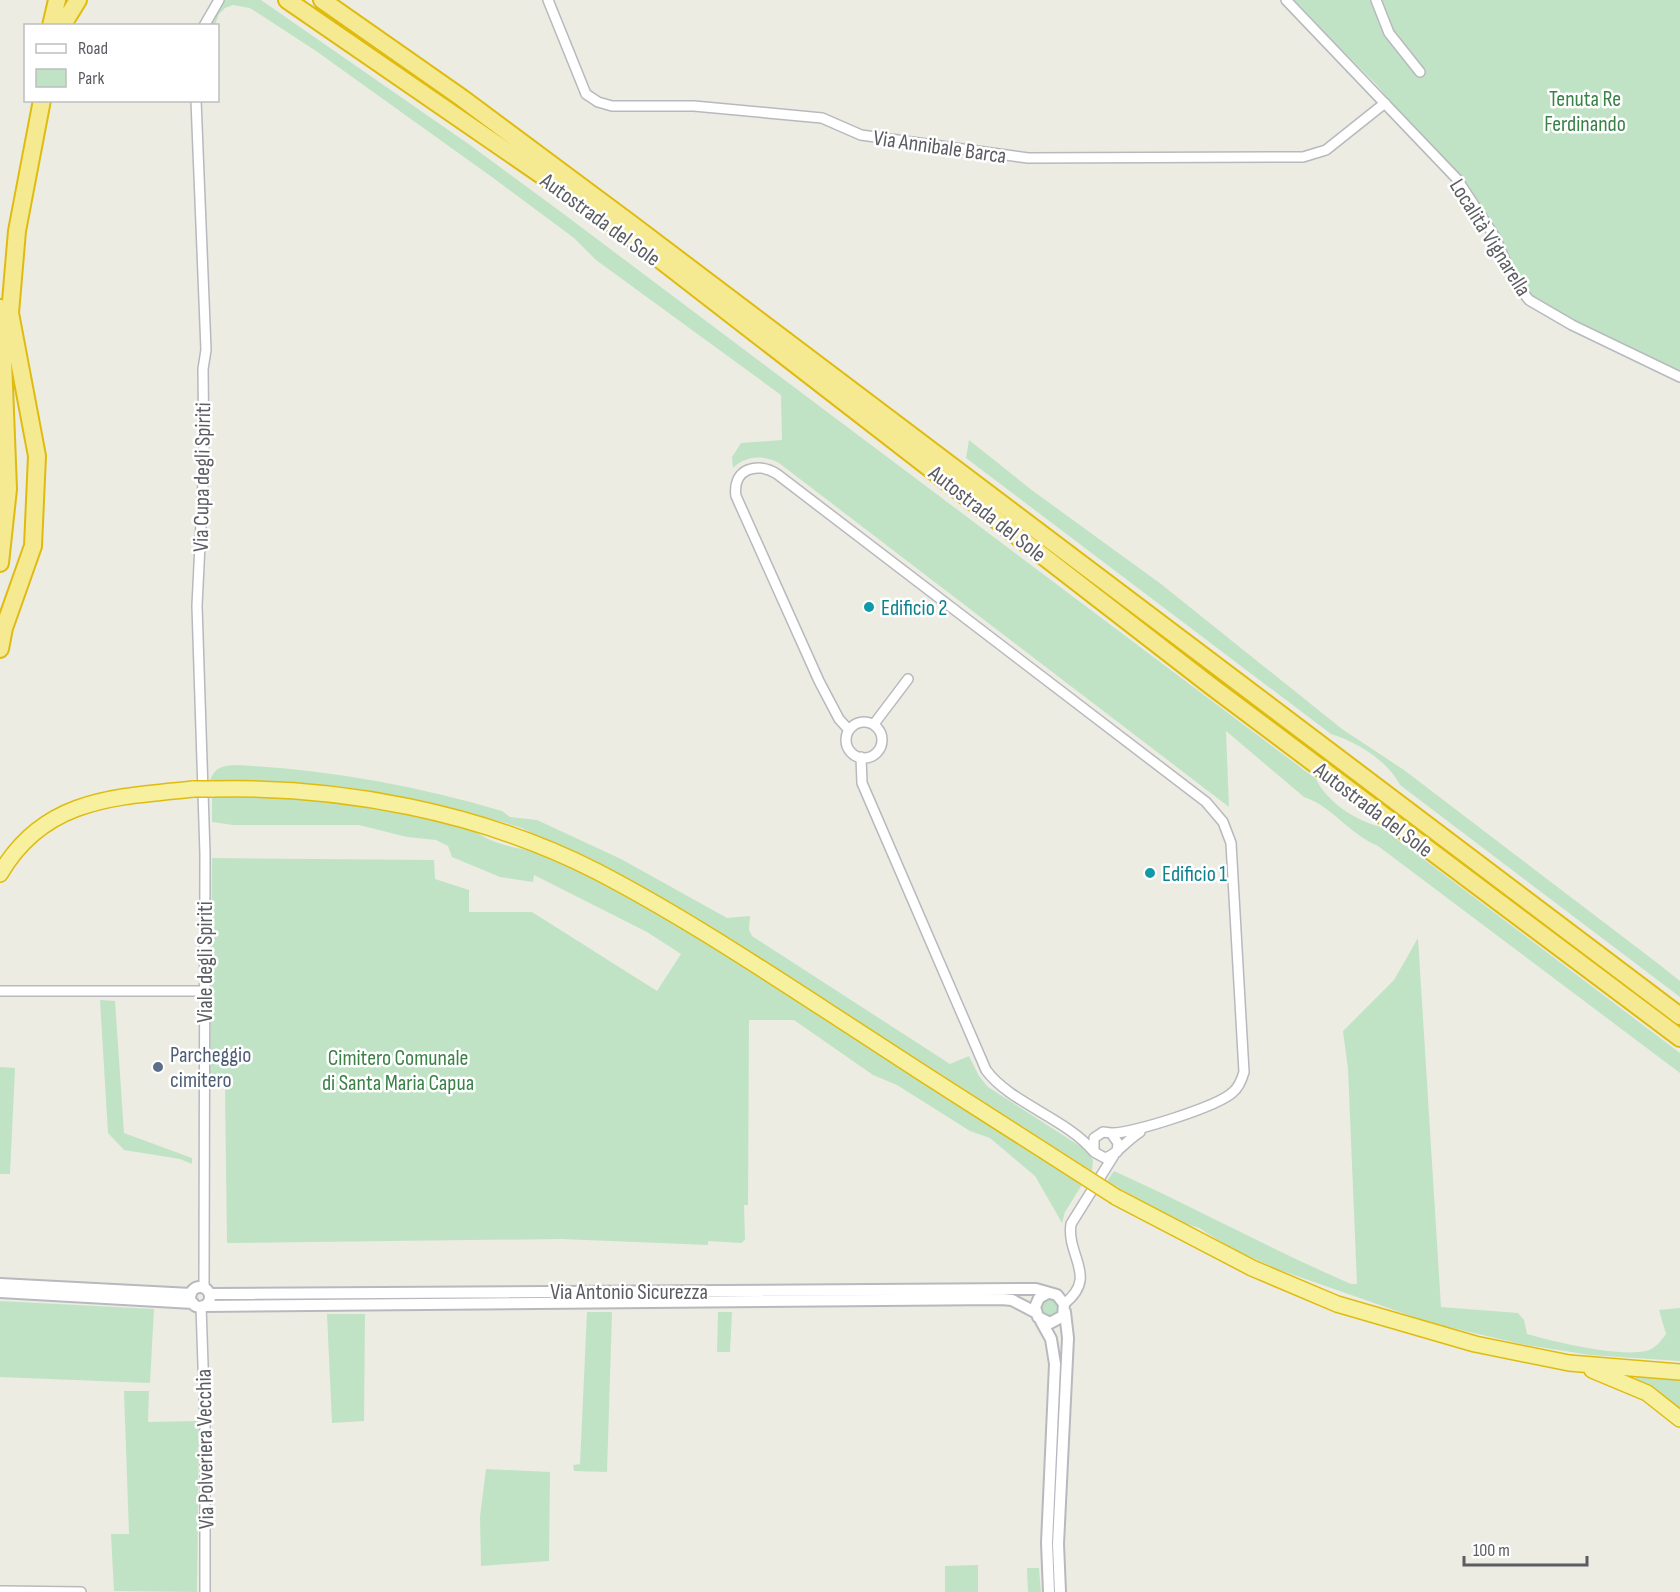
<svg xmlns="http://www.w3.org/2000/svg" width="1680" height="1592" viewBox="0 0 1680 1592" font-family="'Sofia Sans Condensed',sans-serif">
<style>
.green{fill:#c0e3c5}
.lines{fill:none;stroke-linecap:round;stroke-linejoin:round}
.minor-casing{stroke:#b8b9be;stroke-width:12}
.tertiary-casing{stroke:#b8b9be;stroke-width:14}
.trunk-casing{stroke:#e0bb0f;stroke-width:18}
.motorway-casing{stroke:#e0bb0f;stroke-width:20}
.minor{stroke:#fff;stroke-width:9}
.tertiary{stroke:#fff;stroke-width:10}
.trunk{stroke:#f7f09e;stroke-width:15}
.motorway{stroke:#f5ea91;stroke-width:16}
.trunk-bridge-casing{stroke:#e0bb0f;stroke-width:18;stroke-linecap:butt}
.trunk-bridge{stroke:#f7f09e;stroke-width:15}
.culture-dot{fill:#0f9aa8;stroke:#fff;stroke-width:2}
.service-dot{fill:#5c6f8a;stroke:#fff;stroke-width:2}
.labels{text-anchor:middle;stroke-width:5;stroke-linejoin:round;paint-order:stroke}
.park-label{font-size:22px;fill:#3a8248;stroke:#fff}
.street-label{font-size:22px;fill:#5b5d62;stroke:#fff}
.culture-label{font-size:22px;fill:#0d838f;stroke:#fff;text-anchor:start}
.service-label{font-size:22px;fill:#4e5e75;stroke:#fff;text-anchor:start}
</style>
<rect width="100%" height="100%" fill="#ecece3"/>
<path class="green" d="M 222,0 L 261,0 L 470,145 L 561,212 L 1316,779 C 1327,802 1356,821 1381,827 L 1680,1053 L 1680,1073 L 1378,846 C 1349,834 1332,806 1304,797 L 1226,731 L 1229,807 L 779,463 C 764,455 746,455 733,468 L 732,457 L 741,443 L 782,440 L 781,395 L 596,260 L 574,238 L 496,180 L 316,51 L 250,8 L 233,5 L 225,8 L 219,14 L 215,25 L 209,26 Z
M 1291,0 L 1680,0 L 1680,374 L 1537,302 L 1523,290 L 1502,243 L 1401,114 L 1376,84 Z
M 969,440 L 1033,491 L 1161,584 L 1342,729 L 1404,770 L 1656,962 L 1680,981 L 1680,997 L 1400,785 C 1387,760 1357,742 1331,734 L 966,458 Z
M 237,765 C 328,770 414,785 502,811 L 510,817 L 537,820 L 621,859 L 727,918 L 750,916 L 749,930 L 752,936 L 950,1064 L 969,1056 L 979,1076 L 988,1087 L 1086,1150 L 1093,1160 L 1092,1171 L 707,925 L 654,894 L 522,828 L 499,821 L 331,787 L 210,780 C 216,766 223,766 237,765 Z
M 212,796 C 296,796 382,803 463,827 C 475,831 486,839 498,843 C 512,848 528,849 541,854 C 633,892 716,947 800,1001 C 894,1062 989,1123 1083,1183 L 1065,1212 L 1062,1223 L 1035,1176 L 990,1138 L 970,1131 L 897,1085 L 873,1075 L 794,1020 L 749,1020 L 748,1205 L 744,1205 L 745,1240 L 741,1243 L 708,1241 L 708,1245 L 561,1239 L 227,1243 L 225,1086 L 210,1085 L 212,858 L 434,860 L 435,879 L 469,890 L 469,912 L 532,912 L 657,991 L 681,954 L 647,932 L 534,875 L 533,882 L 500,877 L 452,857 L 448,846 L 436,840 L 407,837 L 359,825 L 233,825 L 212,822 Z
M 1418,938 L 1441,1307 L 1518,1313 L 1524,1320 L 1527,1334 C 1555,1342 1618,1357 1646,1351 C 1655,1349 1661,1341 1666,1334 L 1659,1310 L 1680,1308 L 1680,1361 L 1590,1355 L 1521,1344 L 1431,1323 L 1277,1269 L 1231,1248 L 1199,1228 L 1174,1220 L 1107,1181 L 1114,1171 C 1194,1207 1270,1249 1351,1284 L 1357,1284 L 1348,1069 L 1343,1031 L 1394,980 Z
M 100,1000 L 115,1001 L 124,1133 L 192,1158 L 192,1164 L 180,1159 L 124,1150 L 108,1133 Z
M 0,1067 L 15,1068 L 10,1174 L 0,1174 Z
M1040 1308a10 10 0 1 1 20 0a10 10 0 1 1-20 0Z
M 0,1301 L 154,1309 L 150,1383 L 0,1377 Z
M 587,1312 L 612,1312 L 607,1472 L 574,1471 L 573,1465 L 580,1464 Z
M 718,1312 L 732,1312 L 730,1352 L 717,1352 Z
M 327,1314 L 365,1314 L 364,1421 L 332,1423 Z
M 1636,1376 L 1680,1378 L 1680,1410 L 1635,1379 Z
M 124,1391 L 149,1391 L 148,1422 L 199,1421 L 197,1592 L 114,1591 L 111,1534 L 129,1534 Z
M 486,1469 L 550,1472 L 549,1561 L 481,1566 L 480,1517 Z
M 978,1565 L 978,1592 L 945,1592 L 945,1566 Z
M 1027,1568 L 1039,1568 L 1041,1592 L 1028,1592 Z"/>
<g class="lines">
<g class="minor-casing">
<path id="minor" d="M 548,0 L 586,94 L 598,102 L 612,106 L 694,106 L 822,118 L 861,135 L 1028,158 L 1303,157 L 1326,150 L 1385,103
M 1286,0 L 1457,179 L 1495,237 L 1514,281 L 1529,300 L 1572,325 L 1680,377
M 1376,0 L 1389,33 L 1420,72
M 204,26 L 219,0
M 196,100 L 206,350 L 203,369 L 204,462 L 197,606 L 205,854 L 204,1287
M846 740a18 18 0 1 1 36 0a18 18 0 1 1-36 0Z
M 874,724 L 908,679
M 849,730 L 839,719 L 819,681 L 736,496 C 732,469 757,461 777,474 L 1206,802 L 1223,822 L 1231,843 L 1244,1072 C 1242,1079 1239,1087 1233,1092 C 1219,1106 1131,1134 1111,1133
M 861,757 L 862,783 L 986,1070 C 1010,1103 1066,1118 1094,1152
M 0,991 L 204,991
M 1117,1152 L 1118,1143 L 1111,1133 L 1103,1132 L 1094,1138 L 1094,1152 L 1105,1158 C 1115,1156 1128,1139 1140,1132
M 1064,1304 C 1099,1277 1066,1256 1071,1224 L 1114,1155
M 201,1306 L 205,1423 L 205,1592
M 0,1591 L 81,1592"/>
</g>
<g class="tertiary-casing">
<path id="tertiary" d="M 0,1284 L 191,1294
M190 1297a10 10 0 1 1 20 0a10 10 0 1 1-20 0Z
M 0,1292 L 193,1303
M 210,1294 L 1036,1289 L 1057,1295 L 1064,1304 L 1063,1316 L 1050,1323 L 1038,1317 L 1035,1307 L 1039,1298 L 1048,1293
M 204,1306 L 1001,1299 L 1012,1300 L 1035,1312
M 1041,1321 L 1051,1339 L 1055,1364 L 1047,1543 L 1049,1592
M 1060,1592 L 1058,1544 L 1068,1338 L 1065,1312"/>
</g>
<g class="trunk-casing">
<path id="trunk" d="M 212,789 C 342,786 480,812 596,871 C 675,912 750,961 824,1009 C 908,1064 992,1118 1077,1172
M 0,874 C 44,798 115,797 194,789
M 1116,1197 L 1252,1268 L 1337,1304 L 1368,1313 L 1475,1344 L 1569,1363 L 1680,1372
M 1592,1370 L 1647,1393 L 1680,1419"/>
</g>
<g class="motorway-casing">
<path id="motorway" d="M 287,0 L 627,234 L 1211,686 L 1680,1038
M 322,0 L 462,98 L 630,223 L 1680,1016
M 51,26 L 57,0
M 62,26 L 78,0
M 0,563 L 8,489 L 1,308
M 0,649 L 4,628 L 33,546 L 37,456 L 10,313 L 17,231 L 42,100"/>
</g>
<use href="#minor" class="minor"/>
<use href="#tertiary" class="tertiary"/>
<use href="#trunk" class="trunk"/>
<use href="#motorway" class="motorway"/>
<g class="trunk-bridge-casing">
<path id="trunk-bridge" d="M 194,789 L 212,789
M 1077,1172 L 1116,1197"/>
</g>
<use href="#trunk-bridge" class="trunk-bridge"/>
</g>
<g class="culture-dot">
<circle cx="869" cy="607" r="6"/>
<circle cx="1150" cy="873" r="6"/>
</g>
<circle class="service-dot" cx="158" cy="1067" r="6"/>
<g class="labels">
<g class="park-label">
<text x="1585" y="106">Tenuta Re<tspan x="1585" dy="25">Ferdinando</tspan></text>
<text x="398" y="1065">Cimitero Comunale<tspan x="398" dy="25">di Santa Maria Capua</tspan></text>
</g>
<g class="street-label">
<text transform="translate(940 146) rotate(8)" y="8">Via Annibale Barca</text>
<text transform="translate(601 219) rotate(36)" y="8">Autostrada del Sole</text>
<text transform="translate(1491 237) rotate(58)" y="8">Località Vignarella</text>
<text transform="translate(201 477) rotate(-89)" y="8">Via Cupa degli Spiriti</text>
<text transform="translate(988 513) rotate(38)" y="8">Autostrada del Sole</text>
<text transform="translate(1374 809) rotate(37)" y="8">Autostrada del Sole</text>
<text transform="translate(204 962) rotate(-90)" y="8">Viale degli Spiriti</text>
<text x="629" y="1299">Via Antonio Sicurezza</text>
<text transform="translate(204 1449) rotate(-91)" y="8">Via Polveriera Vecchia</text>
</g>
<g class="culture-label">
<text x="881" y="615">Edificio 2</text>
<text x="1162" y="881">Edificio 1</text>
</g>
<g class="service-label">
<text x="170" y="1062">Parcheggio<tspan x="170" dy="25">cimitero</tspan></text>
</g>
</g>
<rect x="24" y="24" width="195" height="78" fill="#ffffff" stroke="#bdbec0" stroke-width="1.5"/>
<rect x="36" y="44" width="30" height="9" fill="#ffffff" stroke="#bdbec0" stroke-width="1.5"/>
<text x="78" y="54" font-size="18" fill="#5b5d62">Road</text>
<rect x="36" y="69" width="30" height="18" fill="#c0e3c5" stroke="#bdbec0" stroke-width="1.5"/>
<text x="78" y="84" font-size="18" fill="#5b5d62">Park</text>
<path d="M1464 1556v9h123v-9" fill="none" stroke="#5b5d62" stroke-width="3"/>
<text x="1473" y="1556" font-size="18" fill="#5b5d62" stroke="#ffffff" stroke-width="4.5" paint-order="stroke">100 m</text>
</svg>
